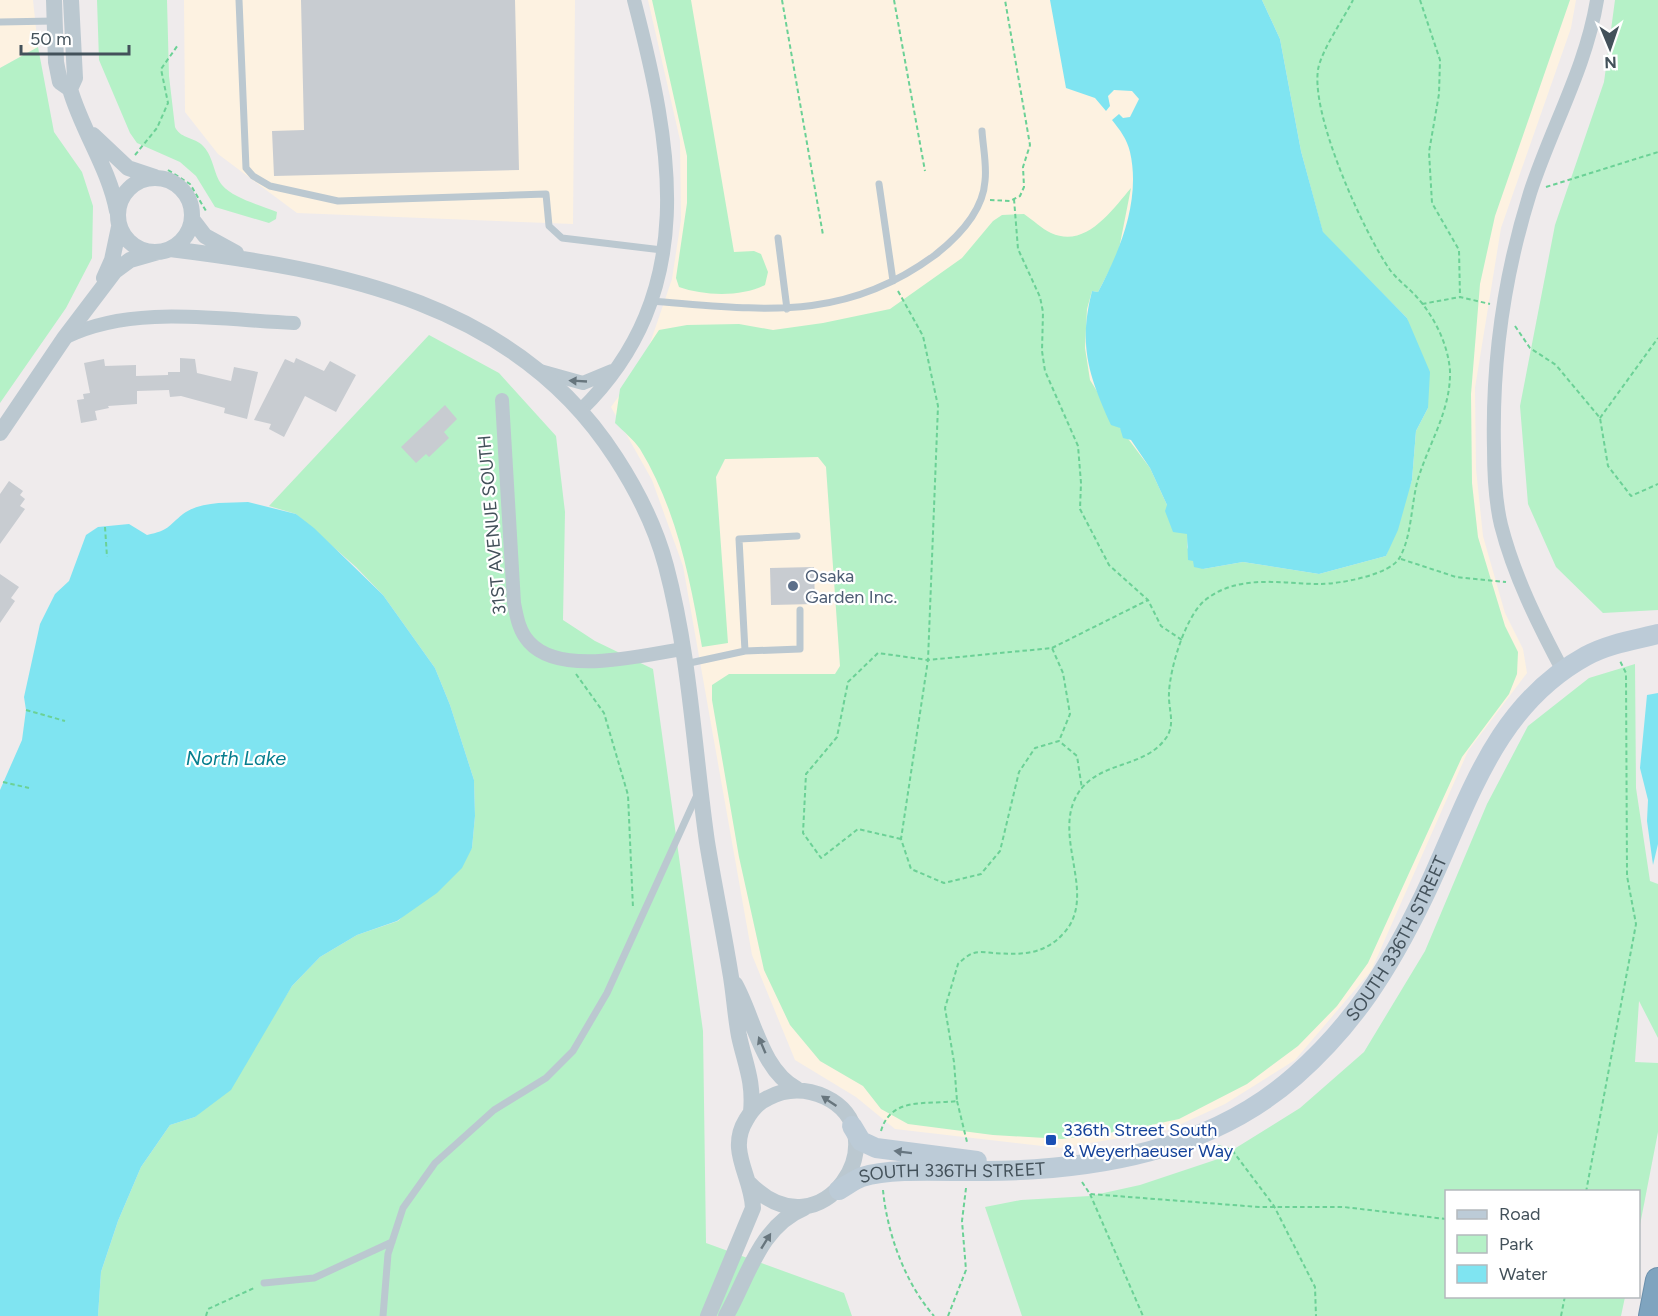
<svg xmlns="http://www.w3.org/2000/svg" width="1658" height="1316" viewBox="0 0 1658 1316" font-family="Figtree,sans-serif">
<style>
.commercial{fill:#fdf2e1}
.green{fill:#b5f1c7}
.water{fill:#7fe4f1}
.building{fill:#c8ccd1}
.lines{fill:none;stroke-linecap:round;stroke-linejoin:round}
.motorway-casing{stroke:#6a8fab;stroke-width:26}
.path{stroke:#6bd196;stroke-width:2;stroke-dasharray:4.5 3;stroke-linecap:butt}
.service{stroke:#bbc8d0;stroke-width:7}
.minor{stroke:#bbc8d0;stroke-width:14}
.tertiary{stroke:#bbc8d0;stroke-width:16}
.secondary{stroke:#bccbd7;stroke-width:20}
.motorway{stroke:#7fa4bf;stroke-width:24}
.oneway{fill:#67757d}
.oneway2{fill:#677680}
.service-dot{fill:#5c6f8a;stroke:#fff;stroke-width:2}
.transit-dot{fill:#1a4fb4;stroke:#fff;stroke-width:2}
.labels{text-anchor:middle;stroke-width:4.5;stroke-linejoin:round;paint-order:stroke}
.street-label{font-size:18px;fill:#43515a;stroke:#fff}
.service-label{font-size:18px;fill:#4e5e75;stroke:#fff;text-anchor:start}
.transit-label{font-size:18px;fill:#164399;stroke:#fff;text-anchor:start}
.water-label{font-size:20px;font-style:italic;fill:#067e8e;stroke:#fff}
</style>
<rect width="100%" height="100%" fill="#efebec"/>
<path class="commercial" d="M 0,0 L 33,0 L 38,47 L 0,68 Z
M 184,0 L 575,0 L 573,224 L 297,213 L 218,154 L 185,112 Z
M 648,0 L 1576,0 L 1571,28 L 1501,228 L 1475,388 L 1476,469 L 1483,536 L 1505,613 L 1523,649 L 1527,673 L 1468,751 L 1371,971 L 1295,1060 L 1225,1104 L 1168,1130 L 1060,1148 L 895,1129 L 856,1097 L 795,1060 L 752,955 L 683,566 L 652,480 L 611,407 L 644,361 L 672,279 L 681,220 L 680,140 Z"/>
<path class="green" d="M 97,0 L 167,0 L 169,76 L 175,127 C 180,138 192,137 201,144 C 214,155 213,174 222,185 C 234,199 261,205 277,212 L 276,219 L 269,223 L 215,207 L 196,176 L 180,162 L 137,143 L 130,133 L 99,60 Z
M 652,0 L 691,0 L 734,252 L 754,251 L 761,254 L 768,272 L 765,285 C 742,297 704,296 679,287 L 676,278 L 687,203 L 687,156 Z
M 1262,0 L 1570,0 L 1495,216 L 1480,284 L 1471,394 L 1472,483 L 1478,537 L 1505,626 L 1518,652 L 1517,674 L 1509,694 L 1462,757 L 1368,963 L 1337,1006 L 1298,1046 L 1247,1084 L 1179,1119 L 1123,1131 L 1062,1139 L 993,1135 L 908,1124 L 881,1109 L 863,1086 L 820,1061 L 790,1025 L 764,970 L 739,857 L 712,700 L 712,685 L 729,674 L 835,674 L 840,666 L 826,467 L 818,457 L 725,459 L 716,477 L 728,643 L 702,647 C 690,579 677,510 640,449 C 634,440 623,431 615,423 L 620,389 L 659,330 L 687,325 L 739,324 L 773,330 L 823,323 L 890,309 L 962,258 L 993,221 L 1002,215 L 1024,214 C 1033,220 1042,229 1051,233 C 1086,249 1112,210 1131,188 L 1118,254 L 1098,292 L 1092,291 L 1087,309 L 1085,348 L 1090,380 L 1120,428 L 1150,468 L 1167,505 L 1188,534 L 1187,547 L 1193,561 L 1203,569 L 1243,562 L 1319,574 L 1386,556 L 1412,480 L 1416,431 L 1428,408 L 1407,318 L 1323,233 L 1301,151 L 1280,39 Z
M 1615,0 L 1658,0 L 1658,610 L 1603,613 L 1556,567 L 1528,504 L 1520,406 L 1555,225 L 1604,82 Z
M 38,47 L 54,132 L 82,172 L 93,206 L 92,258 L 66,308 L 0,403 L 0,68 Z
M 429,335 L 499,373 L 556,436 L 565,512 L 563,620 L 595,641 L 653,669 L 703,1031 L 706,1243 L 844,1293 L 852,1316 L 98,1316 L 101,1272 L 118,1221 L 141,1167 L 170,1125 L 195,1117 L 252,1050 L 292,986 L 320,957 L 357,935 L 398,921 L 472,848 L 475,816 L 474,780 L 450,705 L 435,668 L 383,595 L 356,567 L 296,514 L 269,506 Z
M 1635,664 L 1636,788 L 1650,881 L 1658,884 L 1658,1038 L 1639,1001 L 1635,1062 L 1658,1063 L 1658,1132 L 1639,1230 L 1638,1192 L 1446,1192 L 1446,1296 L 1625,1297 L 1621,1316 L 1022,1316 L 985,1207 L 1021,1200 L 1090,1196 L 1140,1185 L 1218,1159 L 1300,1108 L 1364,1052 L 1425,951 L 1487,804 L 1528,726 L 1589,678 Z"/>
<path class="water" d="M 1050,0 L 1262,0 L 1280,39 L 1301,151 L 1323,232 L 1407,318 L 1430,372 L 1428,408 L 1416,431 L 1412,480 L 1398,530 L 1386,556 L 1319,574 L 1243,562 L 1203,569 L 1194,567 L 1193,561 L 1188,560 L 1187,534 L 1173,532 L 1165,511 L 1167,505 L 1150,468 L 1131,440 L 1123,438 L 1120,428 L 1111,425 C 1089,376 1078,346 1092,291 L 1098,292 C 1120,251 1141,200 1130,152 C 1127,139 1120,130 1112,120 L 1119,114 L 1123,118 L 1130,117 L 1139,99 L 1132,91 L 1114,90 L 1108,96 L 1110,106 L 1106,111 L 1095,98 L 1066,88 Z
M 248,502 L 296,514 L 314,528 L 383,595 L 435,668 L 450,705 L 474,780 L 475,816 L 472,848 L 462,868 L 437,893 L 397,921 L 357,935 L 320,957 L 292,986 L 231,1090 L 195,1117 L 170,1125 L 141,1167 L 118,1221 L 101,1272 L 98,1316 L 0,1316 L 0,790 L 22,740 L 26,710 L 24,697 L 40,624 L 55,594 L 69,581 L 86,535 L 98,527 L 129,524 L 147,535 C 170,530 167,527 183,514 C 200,501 228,503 248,502 Z
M 1658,693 L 1658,844 L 1653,865 L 1647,821 L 1648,800 L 1640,768 L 1647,695 Z"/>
<path class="building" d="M 301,0 L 515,0 L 519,170 L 274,176 L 272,131 L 304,130 Z
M 180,358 L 195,359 L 197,373 L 231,381 L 234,367 L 258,372 L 247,419 L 224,413 L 225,408 L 181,396 L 170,397 L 169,390 L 137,391 L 137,404 L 108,406 L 109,408 L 95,411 L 97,420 L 81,423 L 77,400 L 84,399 L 83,394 L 90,393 L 84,363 L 104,359 L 105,366 L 136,365 L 136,376 L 168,375 L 168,372 L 180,372 Z
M 296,358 L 324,371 L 330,361 L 356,375 L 336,412 L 305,396 L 284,437 L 269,429 L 271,424 L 254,420 L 285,359 L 294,363 Z
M 445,405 L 457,419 L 444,432 L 449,438 L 429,457 L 426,454 L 416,463 L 401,447 Z
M 9,481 L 23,491 L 20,495 L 25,499 L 20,506 L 25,509 L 0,544 L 0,494 Z
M 814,567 L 815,604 L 771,605 L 770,568 Z
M 0,574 L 19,587 L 11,598 L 15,601 L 0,623 Z"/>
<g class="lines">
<g class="motorway-casing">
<path id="motorway" d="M 1651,1316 L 1658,1280"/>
</g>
<path class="path" d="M 782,0 L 823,235
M 894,0 L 925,171
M 1420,0 L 1440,60 L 1439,94 L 1429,152 L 1432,203 L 1459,250 L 1460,297
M 135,155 L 157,128 L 168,103 L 161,69 L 178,45
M 168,170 L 190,184 L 206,211
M 1546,187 L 1658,152
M 1014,199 L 1018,249 L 1040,297 L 1043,312 L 1042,351 L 1045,371 L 1078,446 L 1081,483 L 1080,509 L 1109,565 L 1148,600 L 1161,626 L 1182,640
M 990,200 L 1010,201 L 1020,196 L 1024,187 L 1023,167 L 1030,145 L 1005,0
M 898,291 L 923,336 L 938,406 L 928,660 L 901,839 L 911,869 L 944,883 L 981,874 L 1000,851 L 1019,772 L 1035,748 L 1059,741 L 1077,756 L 1082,789
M 1422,304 L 1460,297 L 1490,304
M 1515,326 L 1530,348 L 1556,365 L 1600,418 L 1608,466 L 1631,496 L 1658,484
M 1600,418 L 1658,338
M 105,527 L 107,557
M 1401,559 L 1456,577 L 1506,582
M 1052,648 L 1148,600
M 576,674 L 604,713 L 628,795 L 633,908
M 26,710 L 65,721
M 3,782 L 29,788
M 901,839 L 858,829 L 821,858 L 803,833 L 806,774 L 837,737 L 848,682 L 878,653 L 928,660 L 1052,648 L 1063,673 L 1070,714 L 1059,741
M 957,1101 L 967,1142
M 881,1131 C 891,1096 927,1105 957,1101 L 954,1062 L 945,1008 L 958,964 C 962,960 969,954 974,953 C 980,951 989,953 994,953 C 1020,955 1043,955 1062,935 C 1098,899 1056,844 1074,801 C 1092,759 1143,771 1166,738 C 1176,724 1168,709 1169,693 C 1170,668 1185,618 1204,601 C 1238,573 1281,584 1320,584 C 1339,584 1391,575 1400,557 C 1412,535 1411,504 1418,479 C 1429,443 1451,410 1450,371 C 1448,343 1433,314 1414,294 C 1406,286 1397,279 1390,270 C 1364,233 1307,109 1319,65 C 1326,43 1343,20 1353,0
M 1218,1146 L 1232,1150 L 1274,1206 L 1315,1287 L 1316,1316
M 1082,1182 L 1090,1194 L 1259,1207 L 1344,1207 L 1446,1219
M 883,1190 C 887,1233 905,1283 934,1316
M 1586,1192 L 1636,924 L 1627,876 L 1626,673 L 1620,661
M 1090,1194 L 1143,1316
M 206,1316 L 208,1309 L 254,1288
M 948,1316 L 966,1270 L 962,1221 L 966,1188
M 1561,1316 L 1565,1296"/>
<path class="service" d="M 239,0 L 246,168 L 253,176 L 270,186 L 338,201 L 546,194 L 549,226 L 562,238 L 662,250
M 0,22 L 54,21
M 879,184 L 893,281
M 778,238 L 787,309
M 651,301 C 759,309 842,324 935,255 C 958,237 983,211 985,181 C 987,165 983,147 982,131
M 745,651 L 739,539 L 797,536
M 685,664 L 745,651 L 800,649 L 800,610
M 264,1283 L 314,1278 L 392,1242
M 383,1316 L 388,1254 L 403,1208 L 435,1163 L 494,1110 L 546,1078 L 573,1051 L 607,993 L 697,795"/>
<path class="minor" d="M 66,337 C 133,304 222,320 294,323
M 540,371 L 583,383 L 612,371
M 502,400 L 514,603 C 517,618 519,631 529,642 C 560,677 642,655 683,649
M 581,410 C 701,292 672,146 634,0
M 1563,671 C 1538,624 1514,576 1501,525 C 1495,500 1494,474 1494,448 C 1492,361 1504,276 1530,193 C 1551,128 1586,68 1597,0"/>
<path class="tertiary" d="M 54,0 L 56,62 L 60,82 L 70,89
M 71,0 L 75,78 L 70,89 C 82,131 109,168 117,211
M 93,135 L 128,168 L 155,177
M118 215a37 37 0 1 1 74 0a37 37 0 1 1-74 0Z
M 192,219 L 205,236 L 236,253
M 170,249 C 341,270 517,303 616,458 C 638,492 656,528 666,566 C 690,656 694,751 707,842 C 714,885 723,928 730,971 C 734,993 735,1015 739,1036 C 745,1064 754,1081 751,1112
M 104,278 L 112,260 L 119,227
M 0,433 L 65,337 L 115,271 L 130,260 L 158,252
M 735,984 C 754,1018 761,1070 797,1089
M 708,1316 L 753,1208 C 752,1176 727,1151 746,1120 C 751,1111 758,1102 768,1098 C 787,1088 805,1088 825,1097 C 901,1133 823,1259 749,1183
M 726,1316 C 748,1277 760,1226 804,1208"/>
<g class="secondary">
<path d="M 852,1126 L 861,1141 L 876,1148 L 977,1161"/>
<path id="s1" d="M 839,1190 C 846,1186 854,1180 862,1177 C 893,1167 952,1172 986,1171 C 1095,1170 1210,1151 1295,1076 C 1354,1024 1389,968 1423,898 C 1467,808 1491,708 1586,656 C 1608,644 1634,640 1658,634"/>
</g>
<use href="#motorway" class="motorway"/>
</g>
<defs><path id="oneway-solid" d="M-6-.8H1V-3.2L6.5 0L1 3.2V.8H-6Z" transform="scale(1.5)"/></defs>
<g class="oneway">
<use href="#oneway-solid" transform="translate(578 381) rotate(-177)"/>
<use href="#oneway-solid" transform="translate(762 1045) rotate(-113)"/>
<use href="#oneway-solid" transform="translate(829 1101) rotate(-146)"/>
<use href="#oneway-solid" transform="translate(766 1241) rotate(-58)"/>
</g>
<use class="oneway2" href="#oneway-solid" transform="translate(903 1152) rotate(-173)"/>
<circle class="service-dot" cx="793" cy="586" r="6"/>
<rect class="transit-dot" x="1045" y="1134" width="12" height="12" rx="3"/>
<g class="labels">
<g class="street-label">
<text transform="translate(492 525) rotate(-95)" y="6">31ST AVENUE SOUTH</text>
<text dy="6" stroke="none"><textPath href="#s1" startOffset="654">SOUTH 336TH STREET</textPath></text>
<text dy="6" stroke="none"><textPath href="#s1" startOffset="117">SOUTH 336TH STREET</textPath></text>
</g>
<g class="service-label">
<text x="805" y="582">Osaka<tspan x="805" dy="21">Garden Inc.</tspan></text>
</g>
<g class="transit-label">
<text x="1063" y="1136">336th Street South<tspan x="1063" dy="21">&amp; Weyerhaeuser Way</tspan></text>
</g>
<g class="water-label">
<text x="236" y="765">North Lake</text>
</g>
</g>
<rect x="1445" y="1190" width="195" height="108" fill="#ffffff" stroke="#b4b9bd" stroke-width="1.5"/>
<rect x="1457" y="1210" width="30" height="9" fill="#bccbd7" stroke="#b4b9bd" stroke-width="1.5"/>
<text x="1499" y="1220" font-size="18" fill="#43515a">Road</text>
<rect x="1457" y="1235" width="30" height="18" fill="#b5f1c7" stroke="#b4b9bd" stroke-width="1.5"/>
<text x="1499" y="1250" font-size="18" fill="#43515a">Park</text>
<rect x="1457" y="1265" width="30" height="18" fill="#7fe4f1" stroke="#b4b9bd" stroke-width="1.5"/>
<text x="1499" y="1280" font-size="18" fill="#43515a">Water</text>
<g transform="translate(1610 48) rotate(178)" stroke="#ffffff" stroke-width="4.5" paint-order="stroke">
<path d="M0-4.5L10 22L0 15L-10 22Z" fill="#43515a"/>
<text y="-9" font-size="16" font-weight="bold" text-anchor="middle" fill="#43515a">N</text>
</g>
<path d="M21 45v9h108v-9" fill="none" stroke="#43515a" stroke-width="3"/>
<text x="30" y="45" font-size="18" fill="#43515a" stroke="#ffffff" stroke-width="4.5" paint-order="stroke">50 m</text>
</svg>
